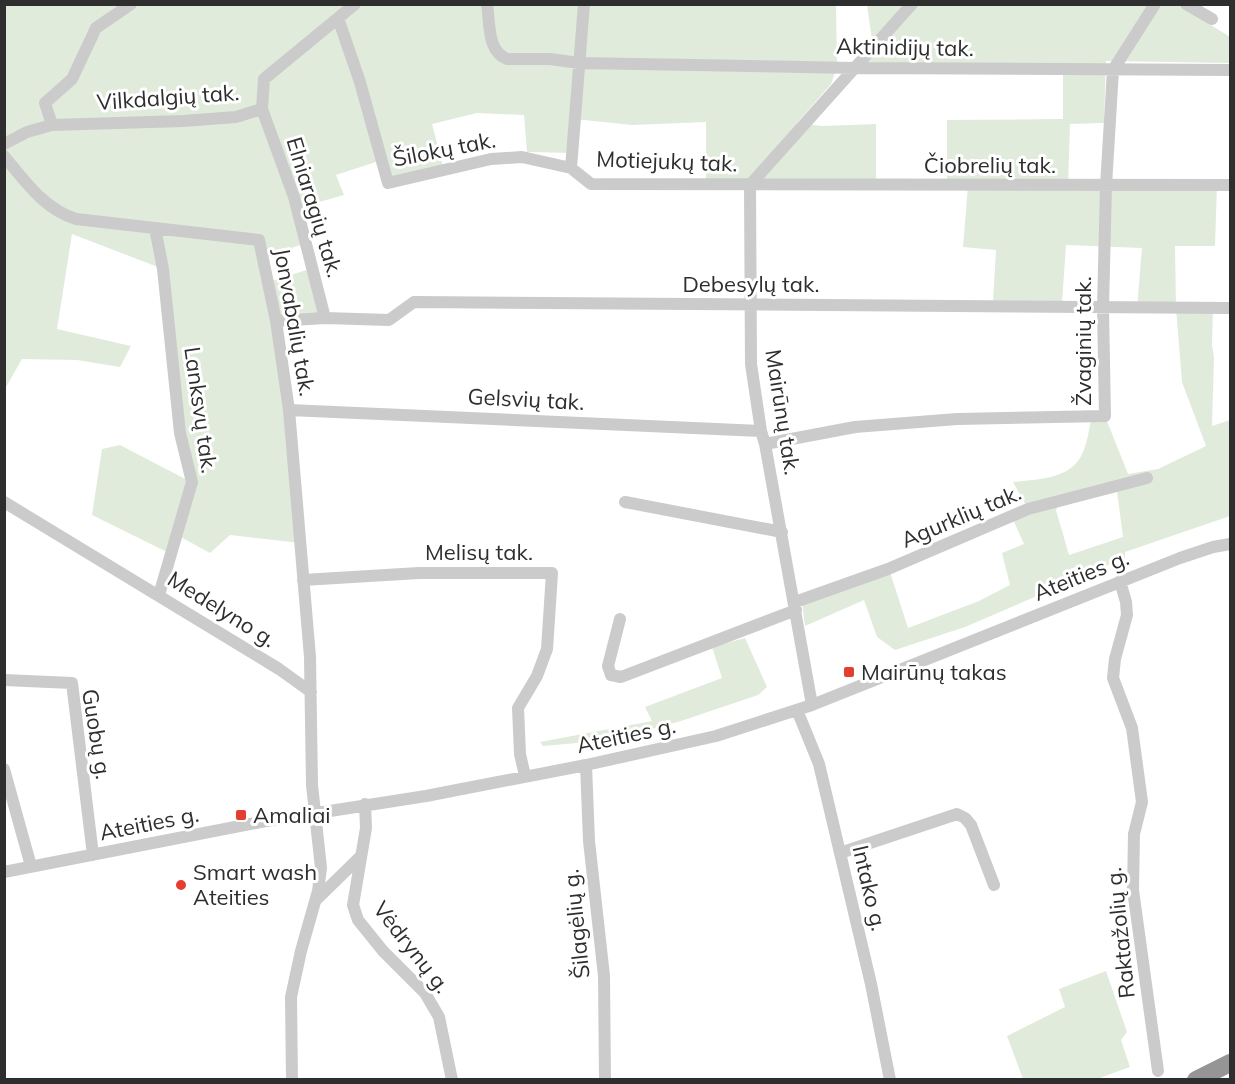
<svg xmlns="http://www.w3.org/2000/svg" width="1235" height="1084" viewBox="0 0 1235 1084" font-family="Mulish,sans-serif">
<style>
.green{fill:#e1ebdb;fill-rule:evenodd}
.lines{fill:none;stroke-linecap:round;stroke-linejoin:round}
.minor{stroke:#cbcbcb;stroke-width:12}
.highway{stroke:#959595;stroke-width:18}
.poi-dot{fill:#e43e30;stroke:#fff;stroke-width:2}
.labels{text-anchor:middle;stroke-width:6;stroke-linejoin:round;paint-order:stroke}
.street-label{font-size:22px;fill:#2e2e2e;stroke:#fff}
.poi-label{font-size:22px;fill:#2e2e2e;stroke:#fff;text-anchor:start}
</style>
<rect width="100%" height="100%" fill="#fff"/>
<path class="green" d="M 5,5 L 836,5 L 837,67 L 831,84 L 797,123 L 822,126 L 876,124 L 876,185 L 706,185 L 706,122 L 632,125 L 574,119 L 572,153 L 527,152 L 524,115 L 477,113 L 432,124 L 444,170 L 388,183 L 382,160 L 336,175 L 344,195 L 298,208 L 306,243 L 263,258 L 268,282 L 313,268 L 325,318 L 277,321 L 300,543 L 230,535 L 210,553 L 177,535 L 171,554 L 92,515 L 102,449 L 120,445 L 191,482 L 163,269 L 72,234 L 57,329 L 131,346 L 120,367 L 77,360 L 22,359 L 5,389 Z
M 867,5 L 1201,5 L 1195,15 L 1230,37 L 1230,63 L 1106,61 L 1104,123 L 1070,124 L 1068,186 L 1217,185 L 1215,246 L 1175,246 L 1176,308 L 1213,308 L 1212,345 L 1214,357 L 1212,426 L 1230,420 L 1230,516 L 1125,552 L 1125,558 L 965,627 L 895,650 L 877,637 L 864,600 L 805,626 L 802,602 L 890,572 L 908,628 L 979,601 L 1010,585 L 1002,553 L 1024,544 L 1011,515 L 1028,509 L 1013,482 C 1037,479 1072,480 1083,452 C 1088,441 1089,427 1092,416 L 1105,416 L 1128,474 L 1158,469 L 1206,446 L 1182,382 L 1176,308 L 1137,308 L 1142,248 L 1066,245 L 1062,303 L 993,301 L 996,250 L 963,247 L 968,186 L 947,186 L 947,120 L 1063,119 L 1063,65 L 868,63 L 862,60 L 873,48 ZM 1117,491 L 1123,537 L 1069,555 L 1056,510 L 1060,501 Z
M 745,638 L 767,687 L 758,695 L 681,721 L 611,740 L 543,746 L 540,742 L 652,721 L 645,707 L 722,678 L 712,647 Z
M 1106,971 L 1127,1032 L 1121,1040 L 1130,1067 L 1097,1079 L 1023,1079 L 1007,1036 L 1065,1007 L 1059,989 Z"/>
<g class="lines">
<path class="minor" d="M 487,4 C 490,24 487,51 507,59 L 550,59 L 579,63 L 856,68 L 1230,70
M 584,4 L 571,168 L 591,184 L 1230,185
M 1186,4 L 1212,19
M 338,18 L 360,82 L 388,183 L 491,159 L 522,157 L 571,168
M 262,109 L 294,197 L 325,318
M 52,125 L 45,103 L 72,79 L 96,28 L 131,4
M 4,144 L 27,132 L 52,125 L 183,121 L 236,117 L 262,109 L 264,79 L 355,4
M 4,156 C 25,181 44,209 76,219 L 259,240 L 276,321 L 289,410 L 310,657 L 312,785 L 321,868 L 318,891 L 301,951 L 291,997 L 292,1080
M 155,228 L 163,269 L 180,433 L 192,482 L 159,595
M 276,321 L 325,318 L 389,320 L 414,302 L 1230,308
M 289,410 L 761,431
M 765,444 L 855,427 L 957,419 L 1105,416 L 1103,308 L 1106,186 L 1113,70 L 1155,4
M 4,502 L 279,669 L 311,692
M 625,502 L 782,532
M 303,580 L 419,573 L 552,573 L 547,649 L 537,676 L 518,708 L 520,754 L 525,776
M 1120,581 L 1126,602 L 1127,615 L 1115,659 L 1113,678 L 1132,728 L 1142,802 L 1134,834 L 1133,890 L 1158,1071
M 795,602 L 888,569 L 1028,509 L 1147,478
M 620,619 L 608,666 L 611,675 L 621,677 L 796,610
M 4,680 L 72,683 L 93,855
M 812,705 L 765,444 L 761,431 L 751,364 L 750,185 L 912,4
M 797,710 L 819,764 L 871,984 L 890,1080
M 586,765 L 589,841 L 604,976 L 605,1080
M 4,769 L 31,866
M 365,804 L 366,828 L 353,905 L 358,920 L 383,951 L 425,993 L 439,1017 L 452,1080
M 840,853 L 957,814 L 965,818 L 971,825 L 994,885
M 4,872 L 266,821 L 426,796 L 586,765 L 716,736 L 812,705 L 1180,558 L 1213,547 L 1230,544
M 316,900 L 361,856"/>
<path class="highway" d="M 1196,1080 L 1230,1063"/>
</g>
<g class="poi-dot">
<rect x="843" y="666" width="12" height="12" rx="3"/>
<rect x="235" y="809" width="12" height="12" rx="3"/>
<circle cx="181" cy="885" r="6"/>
</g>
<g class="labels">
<g class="street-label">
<text transform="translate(905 47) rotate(1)" y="8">Aktinidijų tak.</text>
<text transform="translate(168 97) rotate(-4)" y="8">Vilkdalgių tak.</text>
<text transform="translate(444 149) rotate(-11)" y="8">Šilokų tak.</text>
<text transform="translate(667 161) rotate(2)" y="8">Motiejukų tak.</text>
<text x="990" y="173">Čiobrelių tak.</text>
<text transform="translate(315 207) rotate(73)" y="8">Elniaragių tak.</text>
<text x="751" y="292">Debesylų tak.</text>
<text transform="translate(295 322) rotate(80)" y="8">Jonvabalių tak.</text>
<text transform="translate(1083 341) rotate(-90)" y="8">Žvaginių tak.</text>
<text transform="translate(526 399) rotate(3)" y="8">Gelsvių tak.</text>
<text transform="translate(201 410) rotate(82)" y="8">Lanksvų tak.</text>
<text transform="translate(783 412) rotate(81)" y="8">Mairūnų tak.</text>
<text transform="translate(961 516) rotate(-23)" y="8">Agurklių tak.</text>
<text x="479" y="560">Melisų tak.</text>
<text transform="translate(1081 575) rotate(-22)" y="8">Ateities g.</text>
<text transform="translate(222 609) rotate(32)" y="8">Medelyno g.</text>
<text transform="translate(97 734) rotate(81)" y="8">Guobų g.</text>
<text transform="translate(626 735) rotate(-12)" y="8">Ateities g.</text>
<text transform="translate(149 823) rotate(-11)" y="8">Ateities g.</text>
<text transform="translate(870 888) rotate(77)" y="8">Intako g.</text>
<text transform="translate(576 924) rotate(-96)" y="8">Šilagėlių g.</text>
<text transform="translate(1120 933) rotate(-96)" y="8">Raktažolių g.</text>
<text transform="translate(412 947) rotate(52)" y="8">Vėdrynų g.</text>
</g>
<g class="poi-label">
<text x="861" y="680">Mairūnų takas</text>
<text x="253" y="823">Amaliai</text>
<text x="193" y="880">Smart wash<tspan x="193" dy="25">Ateities</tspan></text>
</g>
</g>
<rect width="1235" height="1084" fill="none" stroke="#2e2e2e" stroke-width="12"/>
</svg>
